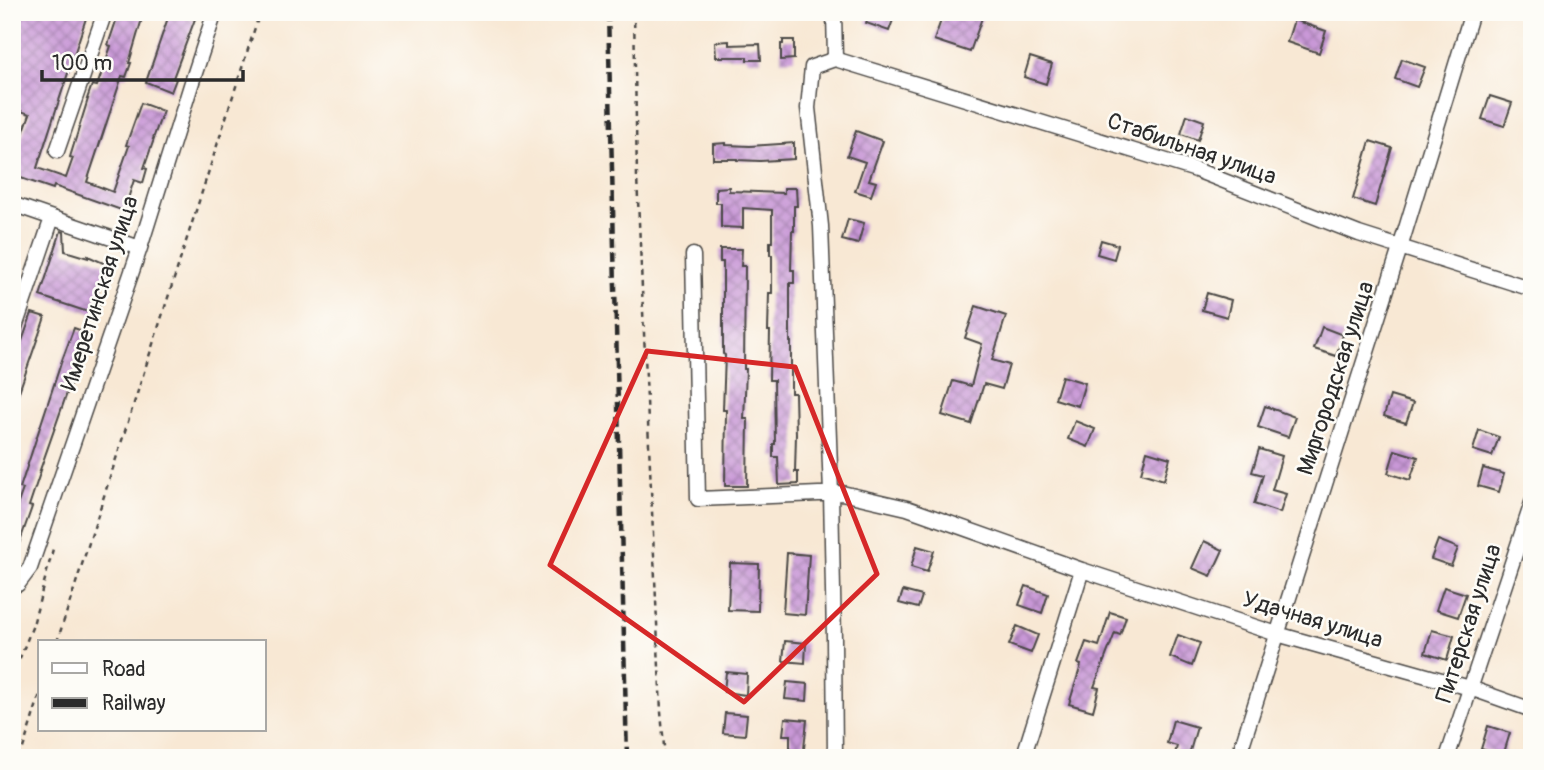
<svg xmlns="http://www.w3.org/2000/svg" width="1544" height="770" viewBox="0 0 1544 770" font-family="Pangolin,sans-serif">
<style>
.building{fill:url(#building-cross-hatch)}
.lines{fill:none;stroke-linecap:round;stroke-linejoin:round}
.minor-casing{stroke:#4a4744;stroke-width:17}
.path{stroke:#4a4744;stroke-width:2.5;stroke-dasharray:5 5;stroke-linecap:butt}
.minor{stroke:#fff;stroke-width:14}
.rail{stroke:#2b2b2b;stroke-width:4.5;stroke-dasharray:10 5;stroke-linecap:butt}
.marked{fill:none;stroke:#d62828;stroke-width:5;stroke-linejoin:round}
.labels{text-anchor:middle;stroke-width:5;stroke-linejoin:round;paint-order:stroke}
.street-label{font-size:23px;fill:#2b2b2b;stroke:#fdfcf7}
</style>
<defs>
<pattern id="building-cross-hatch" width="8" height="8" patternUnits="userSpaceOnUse" patternTransform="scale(1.75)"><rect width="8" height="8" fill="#c998d7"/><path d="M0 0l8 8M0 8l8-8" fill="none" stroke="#a37caf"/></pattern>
</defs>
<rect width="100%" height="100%" fill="#fdfcf7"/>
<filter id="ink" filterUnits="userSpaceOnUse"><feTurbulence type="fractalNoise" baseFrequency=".0143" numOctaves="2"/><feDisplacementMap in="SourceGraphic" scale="14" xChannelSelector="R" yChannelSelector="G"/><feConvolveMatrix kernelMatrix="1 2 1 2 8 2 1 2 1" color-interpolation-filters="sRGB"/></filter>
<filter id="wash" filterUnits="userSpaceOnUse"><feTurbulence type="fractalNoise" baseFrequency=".00686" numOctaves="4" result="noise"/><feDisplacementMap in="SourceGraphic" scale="28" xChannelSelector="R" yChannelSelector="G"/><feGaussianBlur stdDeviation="1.57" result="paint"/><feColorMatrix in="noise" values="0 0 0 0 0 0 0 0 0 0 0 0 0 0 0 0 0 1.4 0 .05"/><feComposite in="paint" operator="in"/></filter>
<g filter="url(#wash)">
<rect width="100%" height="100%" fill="#f8e8d4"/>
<g id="blocks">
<path class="building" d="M 22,12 L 88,12 L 37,168 L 66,178 L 73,158 L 70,157 L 88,99 L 87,99 L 92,85 L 97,86 L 111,46 L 108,45 L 119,12 L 144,12 L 129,63 L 131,63 L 126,77 L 122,76 L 87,182 L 113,192 L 129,146 L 126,145 L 141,103 L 163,111 L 153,139 L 154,139 L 144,168 L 147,169 L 143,183 L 134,180 L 124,211 L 54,186 L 53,189 L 12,175 L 12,164 L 30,114 L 12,108 L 12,35 L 14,35 Z
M 170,12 L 195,19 L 173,78 L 176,79 L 171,92 L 146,82 Z
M 870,12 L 881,12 L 894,17 L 889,31 L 866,23 Z
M 944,12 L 984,12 L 970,52 L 934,40 Z
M 1294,20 L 1326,31 L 1319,53 L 1287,42 Z
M 783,40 L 794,40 L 794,59 L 781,60 L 781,44 L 783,44 Z
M 729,41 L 729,45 L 760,44 L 761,60 L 747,60 L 747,57 L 716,57 L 715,42 Z
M 1030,57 L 1052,64 L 1046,84 L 1024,77 Z
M 1402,59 L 1425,67 L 1417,87 L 1395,79 Z
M 1490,96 L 1512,103 L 1504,126 L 1482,119 Z
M 1187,115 L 1204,121 L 1198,140 L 1181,134 Z
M 856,131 L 883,141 L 869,180 L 876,182 L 871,196 L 855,191 L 865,162 L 847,156 Z
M 1370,141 L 1392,148 L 1375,206 L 1353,199 Z
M 726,143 L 726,145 L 750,146 L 794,143 L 794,159 L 760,161 L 737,160 L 737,159 L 713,159 L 713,144 Z
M 729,187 L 729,191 L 784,193 L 784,188 L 796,188 L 797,206 L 794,206 L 794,231 L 792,231 L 791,270 L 794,270 L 794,283 L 790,283 L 790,342 L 791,342 L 791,393 L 795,393 L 796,434 L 795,472 L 798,472 L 798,484 L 779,485 L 778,457 L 773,457 L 773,444 L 775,444 L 774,380 L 769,380 L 770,331 L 768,331 L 769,293 L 772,293 L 772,255 L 770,255 L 770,242 L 772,242 L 772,210 L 743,208 L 743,228 L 721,227 L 721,203 L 716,203 L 716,188 Z
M 848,219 L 864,223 L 858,244 L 842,240 Z
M 61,231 L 64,232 L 65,251 L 88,258 L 88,256 L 110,266 L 95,299 L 101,301 L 97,315 L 40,296 Z
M 1101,240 L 1118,245 L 1114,259 L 1097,254 Z
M 720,249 L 742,249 L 741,266 L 745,266 L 744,369 L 746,369 L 744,419 L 748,419 L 747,486 L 725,486 L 726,410 L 723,410 L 725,355 L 723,354 L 723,262 L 720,262 Z
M 1207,293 L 1231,300 L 1227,317 L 1202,310 Z
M 976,306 L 1006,316 L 992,360 L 1009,365 L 1002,389 L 984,384 L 971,424 L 942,415 L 953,381 L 971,386 L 982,344 L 965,338 Z
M 32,313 L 45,317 L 14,406 L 12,405 L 12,369 Z
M 1322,327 L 1343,335 L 1336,356 L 1314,349 Z
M 74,328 L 88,333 L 40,470 L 41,470 L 29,506 L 32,507 L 14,558 L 12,558 L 12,520 L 23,489 L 20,488 L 61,363 Z
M 1062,376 L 1085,383 L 1078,406 L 1055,399 Z
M 1390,396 L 1413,403 L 1406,423 L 1384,416 Z
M 1265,406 L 1295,417 L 1288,437 L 1258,427 Z
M 1075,421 L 1095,429 L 1088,447 L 1068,439 Z
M 1479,430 L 1499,437 L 1492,456 L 1473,450 Z
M 1259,449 L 1282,456 L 1272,490 L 1286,494 L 1280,513 L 1254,504 L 1263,475 L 1252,472 Z
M 1395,450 L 1418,457 L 1410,480 L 1388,473 Z
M 1147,451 L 1170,458 L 1164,480 L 1141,473 Z
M 1483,468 L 1504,474 L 1499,492 L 1478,486 Z
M 1438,540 L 1458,548 L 1451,566 L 1431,559 Z
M 1204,541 L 1223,550 L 1211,576 L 1192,568 Z
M 917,546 L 934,551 L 927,572 L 911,567 Z
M 787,553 L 809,555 L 805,615 L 783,613 Z
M 730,563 L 759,564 L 758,611 L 728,610 Z
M 1026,586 L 1048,594 L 1042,613 L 1019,605 Z
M 1444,587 L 1466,594 L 1458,617 L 1436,610 Z
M 903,591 L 922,596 L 918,608 L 899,603 Z
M 1110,612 L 1126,617 L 1120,635 L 1115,633 L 1094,687 L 1099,688 L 1093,711 L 1069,704 L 1081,665 L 1078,664 L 1086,642 L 1099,646 Z
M 1017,626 L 1038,635 L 1031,653 L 1009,645 Z
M 1432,630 L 1454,636 L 1447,660 L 1425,653 Z
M 1178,635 L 1200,643 L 1192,666 L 1170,657 Z
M 785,641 L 806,643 L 805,663 L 783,661 Z
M 726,672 L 747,674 L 746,695 L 724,692 Z
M 787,682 L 808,684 L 807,701 L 785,699 Z
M 725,713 L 747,715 L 745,735 L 723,733 Z
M 785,718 L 807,720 L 803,758 L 790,758 L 790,735 L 783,735 Z
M 1173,720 L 1197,727 L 1188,758 L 1174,758 L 1177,746 L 1167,743 Z
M 1488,726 L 1510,733 L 1503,756 L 1481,749 Z"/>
</g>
</g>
<g filter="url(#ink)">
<use href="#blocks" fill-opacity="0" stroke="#4a4744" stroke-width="2"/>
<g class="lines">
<g class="minor-casing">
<path id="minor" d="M 834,12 L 835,59
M 835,59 L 1196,170 L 1359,234 L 1532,289
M 835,59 L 812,67 L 808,108 L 821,226 L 831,493 L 834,639 L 835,758
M 57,151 L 105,12
M 12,204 L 140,248
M 693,255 L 698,499 L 842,493 L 907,508 L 1082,570 L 1277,634 L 1470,688 L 1532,710
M 12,336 L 52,218
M 12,582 L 18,584 L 30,568 L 140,248 L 191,85 L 215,12
M 1023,758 L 1082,570
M 1238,758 L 1400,248 L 1472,12
M 1447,758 L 1532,503"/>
</g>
<path class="path" d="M 634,12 L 637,177 L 661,712 L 665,758
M 57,642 L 260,12
M 12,678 L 33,625 L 54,545
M 20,758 L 40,694"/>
<use href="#minor" class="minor"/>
<path class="rail" d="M 608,12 L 627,758"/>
</g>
</g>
<path class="marked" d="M 647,351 L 795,367 L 877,574 L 744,702 L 550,565 Z"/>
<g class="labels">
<g class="street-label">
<text transform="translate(1192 148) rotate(19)" y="8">Стабильная улица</text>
<text transform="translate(99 293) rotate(-72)" y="8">Имеретинская улица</text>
<text transform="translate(1335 378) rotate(-72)" y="8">Миргородская улица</text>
<text transform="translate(1313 619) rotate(17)" y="8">Удачная улица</text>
<text transform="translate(1468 623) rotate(-72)" y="8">Питерская улица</text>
</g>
</g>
<rect width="1544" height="770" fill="none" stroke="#fdfcf7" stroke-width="42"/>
<rect x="38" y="640" width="228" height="91" fill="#fdfcf7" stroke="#a9a8a5" stroke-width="2"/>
<rect x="52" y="663" width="35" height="10" fill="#ffffff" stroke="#a9a8a5" stroke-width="2"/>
<text x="102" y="676" font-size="21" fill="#2b2b2b">Road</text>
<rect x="52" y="698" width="35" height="10" fill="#2b2b2b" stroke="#a9a8a5" stroke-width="2"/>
<text x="102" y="710" font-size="21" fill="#2b2b2b">Railway</text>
<path d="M42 70v10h201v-10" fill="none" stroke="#2b2b2b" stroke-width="3.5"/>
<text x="52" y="70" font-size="21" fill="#2b2b2b" stroke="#fdfcf7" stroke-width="5" paint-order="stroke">100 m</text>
</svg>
